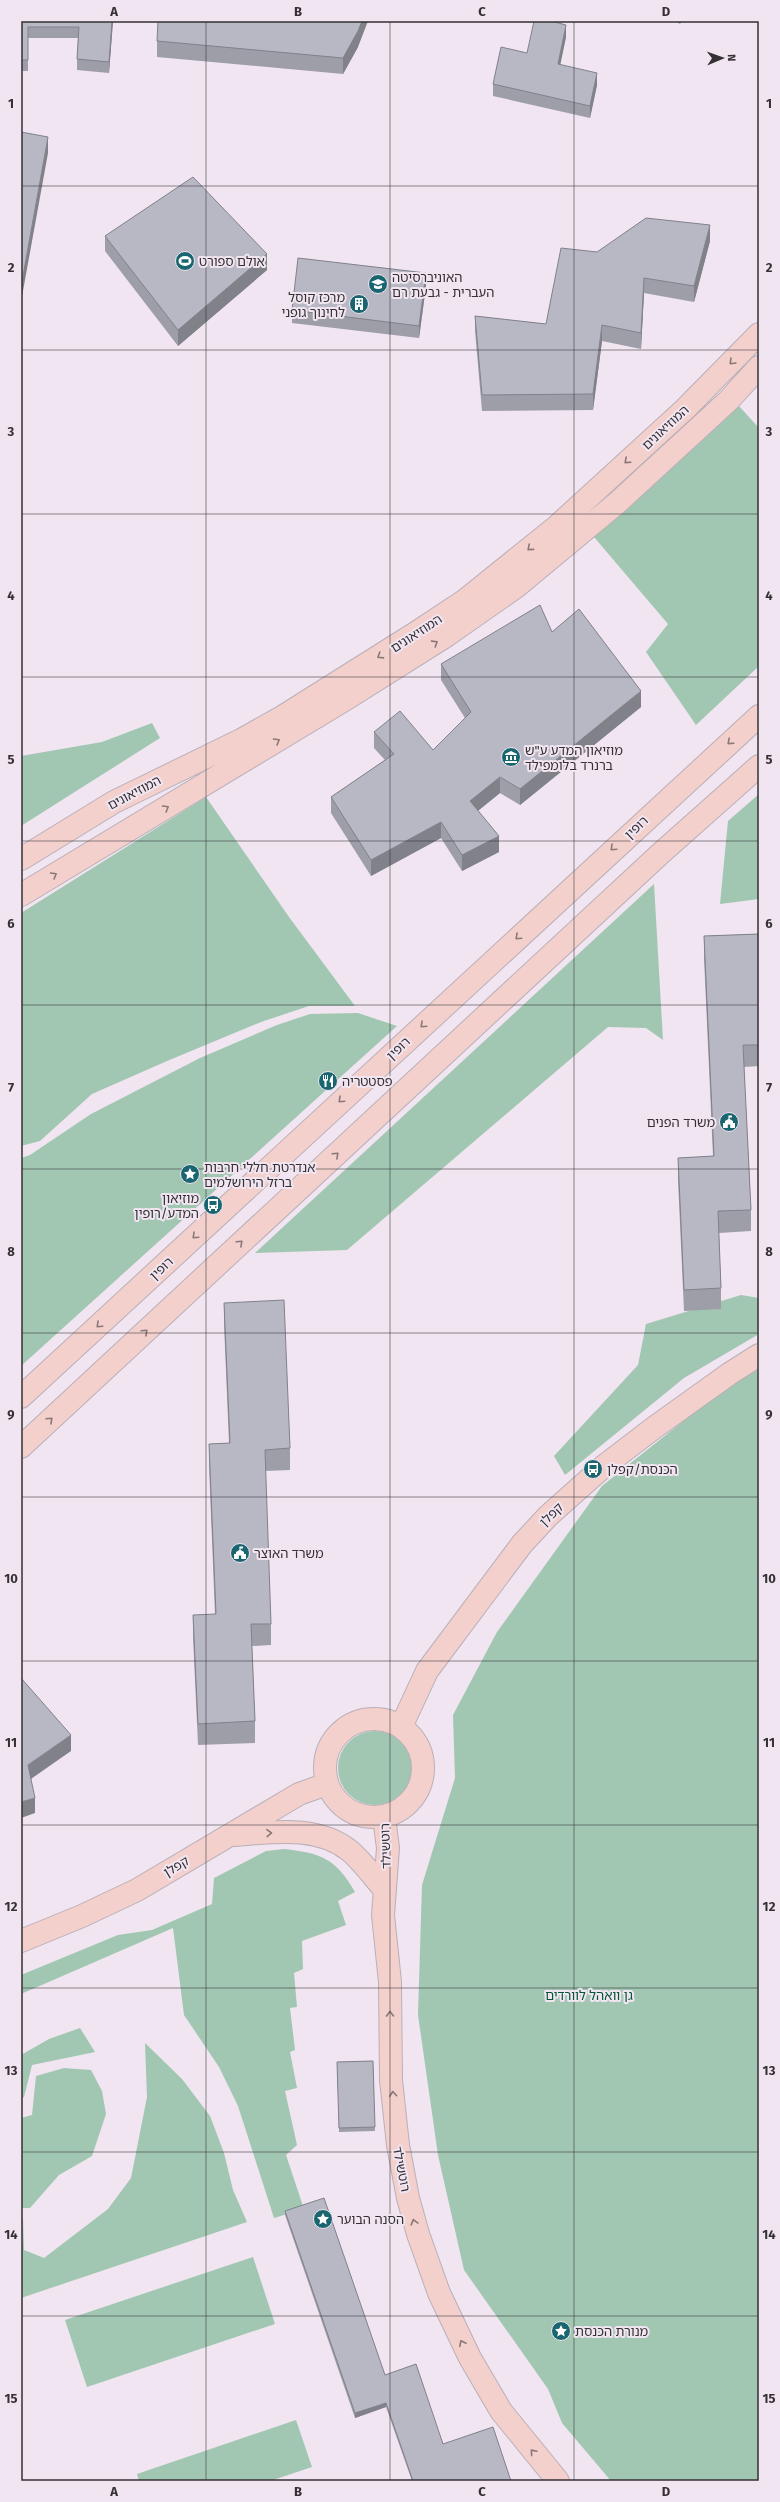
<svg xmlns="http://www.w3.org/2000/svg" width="780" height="2502" viewBox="0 0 780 2502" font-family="'Fira Sans','Noto Sans Hebrew',sans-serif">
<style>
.green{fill:#a1c7b2}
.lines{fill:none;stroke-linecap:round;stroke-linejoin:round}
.secondary-casing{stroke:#b9afb9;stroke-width:24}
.secondary{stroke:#f3d0cc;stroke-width:22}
.wall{fill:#9e9ea9}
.shaded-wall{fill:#81818a}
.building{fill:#b8b8c5;stroke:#81818a}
.oneway{stroke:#8a7878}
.grid{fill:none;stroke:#343034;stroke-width:1;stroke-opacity:0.55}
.labels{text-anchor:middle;stroke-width:4;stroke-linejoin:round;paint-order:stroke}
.poi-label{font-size:13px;fill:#343034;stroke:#f0e5f0;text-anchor:start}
.street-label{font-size:13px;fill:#343034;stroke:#f0e5f0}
.park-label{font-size:13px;fill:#025537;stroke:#f0e5f0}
.neatline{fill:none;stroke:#343034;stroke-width:1.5}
.grid-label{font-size:13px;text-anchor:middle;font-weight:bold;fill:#343034}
</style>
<rect width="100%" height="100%" fill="#f0e5f0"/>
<path class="green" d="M 738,405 L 759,428 L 759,666 L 696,725 L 646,652 L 668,624 L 594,537 Z
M 152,723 L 160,738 L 21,826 L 21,756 L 102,742 Z
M 759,794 L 759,899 L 720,904 L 728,821 Z
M 206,797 L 289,917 L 355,1006 L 309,1006 L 261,1022 L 167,1061 L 92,1094 L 40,1141 L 21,1146 L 21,913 Z
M 654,884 L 663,1040 L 646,1028 L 608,1027 L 347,1250 L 255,1253 Z
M 358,1013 L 397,1026 L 21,1366 L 21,1158 L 30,1155 L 91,1114 L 200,1058 L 277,1025 L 310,1014 Z
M 741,1295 L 759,1298 L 759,1334 L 684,1378 L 565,1475 L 554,1456 L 638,1365 L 646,1324 Z
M 759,1368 L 759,2481 L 611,2481 L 562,2423 L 548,2389 L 464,2270 L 438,2155 L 418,2015 L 422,1885 L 455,1778 L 453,1715 L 497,1632 L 602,1486 L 722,1390 Z
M338 1768a37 37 0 1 1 74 0a37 37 0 1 1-74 0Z
M 284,1849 C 322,1853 336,1859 355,1892 L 338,1901 L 346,1925 L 302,1941 L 303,1969 L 294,1973 L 297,2007 L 290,2008 L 295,2050 L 290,2052 L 297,2088 L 285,2091 L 297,2145 L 286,2155 L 304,2209 L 274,2218 L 238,2106 L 219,2067 L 184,2015 L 173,1928 L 21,1994 L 21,1975 L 118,1935 L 152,1930 L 212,1904 L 214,1878 L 266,1851 Z
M 80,2028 L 95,2052 L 32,2065 L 24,2097 L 21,2099 L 21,2055 L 49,2039 Z
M 145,2043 L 182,2079 L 210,2116 L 224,2153 L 233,2190 L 247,2222 L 21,2298 L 21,2218 L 23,2219 L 24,2250 L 44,2258 L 108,2209 L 131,2178 L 147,2097 Z
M 64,2068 L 91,2070 L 102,2091 L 106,2114 L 92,2156 L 59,2175 L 30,2208 L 21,2208 L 21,2118 L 32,2115 L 36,2076 Z
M 253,2257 L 275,2324 L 87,2387 L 65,2320 Z
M 296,2420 L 312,2467 L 270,2481 L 139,2481 L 137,2474 Z"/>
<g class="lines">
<g class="secondary-casing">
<path id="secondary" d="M 21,859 L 114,802 L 241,740 L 282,717 L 414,634 L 464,601 L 556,527 L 685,409 L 759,334
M 21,895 L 346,699 L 446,636 L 516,587 L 617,503 L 728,401 L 759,367
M 21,1397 L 759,716
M 21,1447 L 660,854 L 759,766
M325 1768a49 49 0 1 1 98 0a49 49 0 1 1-98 0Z
M 401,1727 L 427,1671 L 522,1544 L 548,1516 L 604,1466 L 655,1427 L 729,1374 L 759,1355
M 384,1817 L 388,1848 L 383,1915 L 390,1982 L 391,2080 L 398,2145 L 408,2198 L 418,2234 L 439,2293 L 470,2358 L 501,2411 L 558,2481
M 235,1835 C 274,1832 318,1825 350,1851 C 363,1862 374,1878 385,1890
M 21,1941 L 82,1916 L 137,1890 L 299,1794 L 327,1784"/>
</g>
<use href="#secondary" class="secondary"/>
</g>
<path class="wall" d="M 21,21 L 113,21 L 109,73 L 77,70 L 77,59 L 78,38 L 28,38 L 28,71 L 21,71 Z
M 675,21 L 682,21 L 680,24 Z
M 566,37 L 560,64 L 597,85 L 590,118 L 493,96 L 493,84 L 527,53 Z
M 157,41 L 358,47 L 343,74 L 157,57 Z
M 105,236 L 267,270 L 178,346 L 105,251 Z
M 710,241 L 694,302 L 644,293 L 641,349 L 602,341 L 593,410 L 482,411 L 475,331 L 475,316 L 546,324 L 597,252 Z
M 426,286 L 419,338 L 292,323 L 292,310 Z
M 552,632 L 641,707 L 520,805 L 500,793 L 478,811 L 499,852 L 462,871 L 441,838 L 371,876 L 331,813 L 331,797 L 385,760 L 374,748 L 374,732 L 433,750 L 465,718 L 441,680 L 441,664 Z
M 759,934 L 759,1066 L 744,1067 L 751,1210 L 751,1231 L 719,1233 L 721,1288 L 721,1309 L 684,1311 L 678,1180 L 678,1158 L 713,1156 L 704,958 L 704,936 Z
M 224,1303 L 290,1448 L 290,1470 L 265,1471 L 271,1624 L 271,1645 L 252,1646 L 255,1721 L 255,1743 L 198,1745 L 193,1637 L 193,1615 L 215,1615 L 209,1465 L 209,1444 L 229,1443 L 224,1324 Z
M 373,2061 L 375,2131 L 339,2132 L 337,2062 Z
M 285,2211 L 385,2375 L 443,2444 L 511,2481 L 412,2481 L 386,2407 L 355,2418 L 285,2215 Z"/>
<path class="shaded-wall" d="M 112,21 L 113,21 L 109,73 L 109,62 Z
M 362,21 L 368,21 L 358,47 L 343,74 L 343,58 Z
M 566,25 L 566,37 L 558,76 L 558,64 Z
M 597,73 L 597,85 L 590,118 L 590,106 Z
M 48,137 L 48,153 L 21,302 L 21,287 Z
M 710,225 L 710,241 L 694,302 L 694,286 Z
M 267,254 L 267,270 L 178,346 L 178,330 Z
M 426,273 L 426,286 L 419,338 L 419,326 Z
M 644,278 L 644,293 L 641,349 L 641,333 Z
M 602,325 L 602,341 L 593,410 L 593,394 Z
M 641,691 L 641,707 L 520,805 L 520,789 Z
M 500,777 L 500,793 L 470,817 L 470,801 Z
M 441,822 L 441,838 L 371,876 L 371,860 Z
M 499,836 L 499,852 L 462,871 L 462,855 Z
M 71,1735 L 71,1751 L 28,1781 L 28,1765 Z
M 35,1798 L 35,1813 L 21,1818 L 21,1802 Z
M 386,2403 L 386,2407 L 355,2418 L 355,2413 Z"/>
<path class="building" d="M 21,21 L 112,21 L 109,62 L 77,59 L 79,27 L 28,27 L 28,60 L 21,60 Z
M 158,21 L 362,21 L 358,31 L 343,58 L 157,41 Z
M 534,21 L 551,21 L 566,25 L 558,64 L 597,73 L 590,106 L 493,84 L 501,47 L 527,53 Z
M 21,132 L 48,137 L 21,287 Z
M 193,177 L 267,254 L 178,330 L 105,236 Z
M 646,218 L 710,225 L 694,286 L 644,278 L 641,333 L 602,325 L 593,394 L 482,395 L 475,316 L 546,324 L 561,248 L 597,252 Z
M 298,258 L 426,273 L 419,326 L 292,310 Z
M 540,605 L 552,632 L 579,609 L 641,691 L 520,789 L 500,777 L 470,801 L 499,836 L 462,855 L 441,822 L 371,860 L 331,797 L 394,754 L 374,732 L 400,711 L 433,750 L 471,712 L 441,664 Z
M 759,934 L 759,1045 L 743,1045 L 751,1210 L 718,1211 L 721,1288 L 684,1290 L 678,1158 L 714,1156 L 704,936 Z
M 284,1300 L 290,1448 L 265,1450 L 271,1624 L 251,1624 L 255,1721 L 198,1724 L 193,1615 L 216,1614 L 209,1444 L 230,1443 L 224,1303 Z
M 21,1678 L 71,1735 L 28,1765 L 35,1798 L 21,1802 Z
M 373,2061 L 375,2127 L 339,2128 L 337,2062 Z
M 324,2198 L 385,2375 L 416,2364 L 443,2444 L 493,2427 L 511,2481 L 413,2481 L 386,2403 L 355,2413 L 285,2211 Z"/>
<defs><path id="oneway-chevron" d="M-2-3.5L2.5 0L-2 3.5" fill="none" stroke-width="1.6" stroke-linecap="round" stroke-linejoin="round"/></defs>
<g class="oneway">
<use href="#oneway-chevron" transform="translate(732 362) rotate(135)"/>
<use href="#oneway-chevron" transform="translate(627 461) rotate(138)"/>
<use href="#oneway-chevron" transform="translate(530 548) rotate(140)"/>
<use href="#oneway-chevron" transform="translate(435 643) rotate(-32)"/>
<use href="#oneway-chevron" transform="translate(380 656) rotate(148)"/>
<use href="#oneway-chevron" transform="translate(277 741) rotate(-31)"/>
<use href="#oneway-chevron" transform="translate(730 742) rotate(138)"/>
<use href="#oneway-chevron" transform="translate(166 808) rotate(-31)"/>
<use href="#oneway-chevron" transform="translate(613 848) rotate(137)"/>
<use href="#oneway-chevron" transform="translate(54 875) rotate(-31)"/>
<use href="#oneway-chevron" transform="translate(518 937) rotate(137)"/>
<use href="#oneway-chevron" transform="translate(423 1025) rotate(137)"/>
<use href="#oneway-chevron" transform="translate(341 1100) rotate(137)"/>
<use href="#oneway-chevron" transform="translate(336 1155) rotate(-43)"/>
<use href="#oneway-chevron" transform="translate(195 1236) rotate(137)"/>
<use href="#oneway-chevron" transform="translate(240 1243) rotate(-43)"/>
<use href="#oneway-chevron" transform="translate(99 1325) rotate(137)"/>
<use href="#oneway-chevron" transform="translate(145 1332) rotate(-43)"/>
<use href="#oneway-chevron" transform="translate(50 1420) rotate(-43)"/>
<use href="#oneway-chevron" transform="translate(269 1833) rotate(-2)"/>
<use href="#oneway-chevron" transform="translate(390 2014) rotate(-91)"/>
<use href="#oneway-chevron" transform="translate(393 2094) rotate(-95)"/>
<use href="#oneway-chevron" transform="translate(414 2222) rotate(-105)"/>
<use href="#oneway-chevron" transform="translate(462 2343) rotate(-117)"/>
<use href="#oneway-chevron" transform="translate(533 2452) rotate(-131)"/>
</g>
<path class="grid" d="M 206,21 L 206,2481M 390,21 L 390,2481M 574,21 L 574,2481M 21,186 L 759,186M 21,350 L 759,350M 21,514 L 759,514M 21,677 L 759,677M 21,841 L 759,841M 21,1005 L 759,1005M 21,1169 L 759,1169M 21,1333 L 759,1333M 21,1497 L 759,1497M 21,1661 L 759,1661M 21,1825 L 759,1825M 21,1988 L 759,1988M 21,2152 L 759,2152M 21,2316 L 759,2316"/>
<defs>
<g id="stadium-disc" transform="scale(1)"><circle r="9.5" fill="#1a6670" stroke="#f0e5f0"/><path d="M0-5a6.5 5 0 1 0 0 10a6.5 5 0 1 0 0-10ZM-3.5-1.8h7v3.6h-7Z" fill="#fff"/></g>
<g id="university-disc" transform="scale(1)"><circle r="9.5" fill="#1a6670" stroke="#f0e5f0"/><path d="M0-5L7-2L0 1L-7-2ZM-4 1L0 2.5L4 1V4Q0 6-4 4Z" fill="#fff"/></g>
<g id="building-disc" transform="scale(1)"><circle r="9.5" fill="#1a6670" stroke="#f0e5f0"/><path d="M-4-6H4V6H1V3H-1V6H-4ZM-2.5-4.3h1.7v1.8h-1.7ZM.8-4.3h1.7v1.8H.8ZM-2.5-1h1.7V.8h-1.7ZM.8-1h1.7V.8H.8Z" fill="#fff"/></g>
<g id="museum-disc" transform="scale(1)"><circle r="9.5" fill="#1a6670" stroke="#f0e5f0"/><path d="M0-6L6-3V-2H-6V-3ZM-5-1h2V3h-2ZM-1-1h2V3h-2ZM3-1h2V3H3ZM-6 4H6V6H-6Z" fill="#fff"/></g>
<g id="restaurant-disc" transform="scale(1)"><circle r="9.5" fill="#1a6670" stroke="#f0e5f0"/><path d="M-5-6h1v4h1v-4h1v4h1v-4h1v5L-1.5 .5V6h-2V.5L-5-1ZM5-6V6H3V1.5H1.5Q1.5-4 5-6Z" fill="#fff"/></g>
<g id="civic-disc" transform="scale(1)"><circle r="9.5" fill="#1a6670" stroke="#f0e5f0"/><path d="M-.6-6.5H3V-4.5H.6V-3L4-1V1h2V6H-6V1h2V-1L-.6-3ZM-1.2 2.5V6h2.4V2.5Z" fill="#fff"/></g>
<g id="sight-disc" transform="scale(1)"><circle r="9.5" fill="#1a6670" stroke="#f0e5f0"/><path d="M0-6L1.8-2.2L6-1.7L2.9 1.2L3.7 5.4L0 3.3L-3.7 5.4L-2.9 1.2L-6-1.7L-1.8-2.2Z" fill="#fff"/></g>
<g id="bus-disc" transform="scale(1)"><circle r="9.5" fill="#1a6670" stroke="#f0e5f0"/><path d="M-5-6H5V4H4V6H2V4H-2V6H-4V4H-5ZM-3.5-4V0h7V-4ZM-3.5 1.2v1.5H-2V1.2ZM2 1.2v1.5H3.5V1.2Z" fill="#fff"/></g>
</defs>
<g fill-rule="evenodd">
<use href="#stadium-disc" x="185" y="261"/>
<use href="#university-disc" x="378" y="284"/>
<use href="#building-disc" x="359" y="304"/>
<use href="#museum-disc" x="511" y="757"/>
<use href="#restaurant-disc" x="328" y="1081"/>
<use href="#civic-disc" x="729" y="1122"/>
<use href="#sight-disc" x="190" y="1174"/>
<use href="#bus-disc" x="213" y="1205"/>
<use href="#bus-disc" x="593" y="1469"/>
<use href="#civic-disc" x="240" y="1553"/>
<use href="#sight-disc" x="323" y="2219"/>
<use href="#sight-disc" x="561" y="2331"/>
</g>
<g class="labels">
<g class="poi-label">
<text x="199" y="266">אולם ספורט</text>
<text x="392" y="282">האוניברסיטה<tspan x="392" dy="15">העברית - גבעת רם</tspan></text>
<text x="345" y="302" text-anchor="end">מרכז קוסל<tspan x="345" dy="15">לחינוך גופני</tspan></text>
<text x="525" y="755">מוזיאון המדע ע"ש<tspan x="525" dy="15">ברנרד בלומפילד</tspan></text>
<text x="342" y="1086">פסטטריה</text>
<text x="715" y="1127" text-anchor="end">משרד הפנים</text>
<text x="204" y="1172">אנדרטת חללי חרבות<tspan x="204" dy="15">ברזל הירושלמים</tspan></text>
<text x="199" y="1203" text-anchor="end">מוזיאון<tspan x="199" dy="15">המדע/רופין</tspan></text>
<text x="607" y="1474">הכנסת/קפלן</text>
<text x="254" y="1558">משרד האוצר</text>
<text x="337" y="2224">הסנה הבוער</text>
<text x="575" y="2336">מנורת הכנסת</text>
</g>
<g class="street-label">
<text transform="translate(665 427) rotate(-43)" y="5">המוזיאונים</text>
<text transform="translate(416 633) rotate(-33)" y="5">המוזיאונים</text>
<text transform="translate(134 792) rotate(-28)" y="5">המוזיאונים</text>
<text transform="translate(636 827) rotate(-43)" y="5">רופין</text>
<text transform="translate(398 1048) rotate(-43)" y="5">רופין</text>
<text transform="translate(161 1268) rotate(-43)" y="5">רופין</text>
<text transform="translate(551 1514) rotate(-44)" y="5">קפלן</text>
<text transform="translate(385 1846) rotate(-92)" y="5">רוטשילד</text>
<text transform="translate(176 1866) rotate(-31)" y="5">קפלן</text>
<text transform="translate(402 2169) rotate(79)" y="5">רוטשילד</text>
</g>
<g class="park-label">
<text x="589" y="2000">גן וואהל לוורדים</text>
</g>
</g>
<rect width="780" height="2502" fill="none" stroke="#f0e5f0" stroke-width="44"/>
<g transform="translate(722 58) rotate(88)" stroke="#f0e5f0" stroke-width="3" paint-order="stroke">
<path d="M0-3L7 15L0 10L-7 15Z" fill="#343034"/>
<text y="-6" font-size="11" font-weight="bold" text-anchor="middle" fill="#343034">N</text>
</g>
<rect x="22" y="22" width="736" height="2458" class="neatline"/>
<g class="grid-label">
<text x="114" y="16">A</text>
<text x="298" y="16">B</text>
<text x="482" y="16">C</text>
<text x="666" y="16">D</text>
<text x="11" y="108">1</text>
<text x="769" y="108">1</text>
<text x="11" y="272">2</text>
<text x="769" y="272">2</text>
<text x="11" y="436">3</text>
<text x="769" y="436">3</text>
<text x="11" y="600">4</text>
<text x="769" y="600">4</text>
<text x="11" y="764">5</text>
<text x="769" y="764">5</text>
<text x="11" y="928">6</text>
<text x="769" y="928">6</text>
<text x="11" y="1092">7</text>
<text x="769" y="1092">7</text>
<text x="11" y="1256">8</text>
<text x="769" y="1256">8</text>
<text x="11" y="1419">9</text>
<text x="769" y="1419">9</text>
<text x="11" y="1583">10</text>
<text x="769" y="1583">10</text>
<text x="11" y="1747">11</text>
<text x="769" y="1747">11</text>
<text x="11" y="1911">12</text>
<text x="769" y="1911">12</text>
<text x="11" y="2075">13</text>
<text x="769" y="2075">13</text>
<text x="11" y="2239">14</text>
<text x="769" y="2239">14</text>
<text x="11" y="2403">15</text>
<text x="769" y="2403">15</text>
<text x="114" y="2496">A</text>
<text x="298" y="2496">B</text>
<text x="482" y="2496">C</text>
<text x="666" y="2496">D</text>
</g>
</svg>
